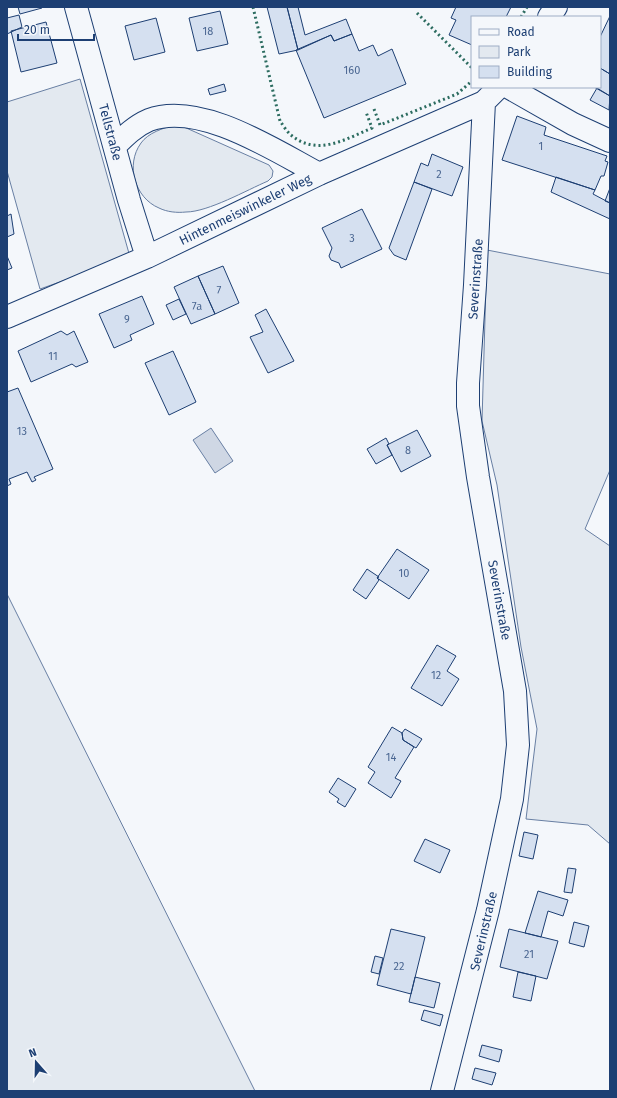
<svg xmlns="http://www.w3.org/2000/svg" width="617" height="1098" viewBox="0 0 617 1098" font-family="'Fira Sans',sans-serif">
<style>
.green{fill:#e3e9f0;stroke:#687fa3}
.water{fill:#cfd7e4;stroke:#687fa3}
.building{fill:#d5e0f0;stroke:#1d3f73}
.lines{fill:none;stroke-linecap:round;stroke-linejoin:round}
.minor-casing{stroke:#1d3f73;stroke-width:24}
.minor{stroke:#f4f7fb;stroke-width:22}
.hedge{stroke:#2c6c60;stroke-width:3;stroke-dasharray:2 3;stroke-linecap:butt}
.labels{text-anchor:middle;stroke-width:3;stroke-linejoin:round;paint-order:stroke}
.number-label{font-size:11px;fill:#4b6792}
.street-label{font-size:13px;fill:#1d3f73;stroke:#f4f7fb}
</style>
<rect width="100%" height="100%" fill="#f4f7fb"/>
<path class="green" d="M 80,79 L 130,257 L 40,289 L 7,171 L 7,102 Z
M 175,125 L 184,127 L 269,165 L 273,171 L 272,177 L 268,181 C 247,190 208,212 186,212 C 177,213 167,212 159,208 C 135,198 125,165 141,143 C 148,133 163,128 175,125 Z
M 487,250 L 610,274 L 610,470 L 585,529 L 610,546 L 610,844 L 588,825 L 526,819 L 537,729 L 521,647 L 497,485 L 482,421 Z
M 7,594 L 255,1091 L 7,1091 Z"/>
<path class="water" d="M 211,428 L 233,461 L 215,473 L 193,440 Z"/>
<path class="building" d="M 18,7 L 41,7 L 42,8 L 20,14 Z
M 267,7 L 287,7 L 298,50 L 279,54 Z
M 287,7 L 298,7 L 305,35 L 346,19 L 352,34 L 334,41 L 331,35 L 298,50 Z
M 456,7 L 511,7 L 506,17 L 472,17 L 472,45 L 449,35 L 456,20 L 451,18 Z
M 220,11 L 228,44 L 197,51 L 189,18 Z
M 19,15 L 22,27 L 7,34 L 7,18 Z
M 610,16 L 610,74 L 600,68 L 600,37 Z
M 156,18 L 165,52 L 134,60 L 125,26 Z
M 46,22 L 57,63 L 21,72 L 11,31 Z
M 352,34 L 359,51 L 373,45 L 378,56 L 392,49 L 406,84 L 324,118 L 296,50 L 331,35 L 334,41 Z
M 600,68 L 610,74 L 610,96 L 594,87 L 600,87 Z
M 224,84 L 226,91 L 210,95 L 208,89 Z
M 597,88 L 610,96 L 609,110 L 590,100 Z
M 517,116 L 546,127 L 544,135 L 607,156 L 605,161 L 608,162 L 604,176 L 601,176 L 595,190 L 502,160 Z
M 432,154 L 463,167 L 452,196 L 414,182 L 421,163 L 428,166 Z
M 556,177 L 595,190 L 593,194 L 610,203 L 610,219 L 551,192 Z
M 414,182 L 432,189 L 406,260 L 394,255 L 389,248 Z
M 610,188 L 610,203 L 605,201 Z
M 362,209 L 382,249 L 341,268 L 339,263 L 331,260 L 329,256 L 332,248 L 322,228 Z
M 11,214 L 14,234 L 7,237 L 7,216 Z
M 7,256 L 12,268 L 7,270 Z
M 223,266 L 239,303 L 215,314 L 198,276 Z
M 198,276 L 215,314 L 191,324 L 174,287 Z
M 142,296 L 154,324 L 130,335 L 132,340 L 114,348 L 99,314 Z
M 179,299 L 186,314 L 173,320 L 166,305 Z
M 266,309 L 294,361 L 268,373 L 250,337 L 263,332 L 255,315 Z
M 61,331 L 67,335 L 74,331 L 88,362 L 76,367 L 72,364 L 31,382 L 18,351 Z
M 173,351 L 196,402 L 169,415 L 145,363 Z
M 18,388 L 53,469 L 34,477 L 36,480 L 32,482 L 27,472 L 9,479 L 11,484 L 7,486 L 7,392 Z
M 417,430 L 431,456 L 401,472 L 387,445 Z
M 386,438 L 389,444 L 387,445 L 392,455 L 376,464 L 367,449 Z
M 397,549 L 429,570 L 409,599 L 377,578 Z
M 367,569 L 379,577 L 377,578 L 379,580 L 366,599 L 353,590 Z
M 437,645 L 456,656 L 447,671 L 459,679 L 442,706 L 411,688 Z
M 392,727 L 402,733 L 403,740 L 414,747 L 395,778 L 401,781 L 391,798 L 368,783 L 375,772 L 368,767 Z
M 405,729 L 422,739 L 416,748 L 403,740 L 402,733 Z
M 338,778 L 356,789 L 345,807 L 337,802 L 339,799 L 329,792 Z
M 524,832 L 538,835 L 533,859 L 519,856 Z
M 425,839 L 450,850 L 440,873 L 414,861 Z
M 568,868 L 576,869 L 572,893 L 564,892 Z
M 538,891 L 568,900 L 563,916 L 548,911 L 541,937 L 525,933 Z
M 574,922 L 589,926 L 584,947 L 569,943 Z
M 391,929 L 425,937 L 411,994 L 377,985 Z
M 509,929 L 558,941 L 547,979 L 500,967 Z
M 375,956 L 383,958 L 379,974 L 371,972 Z
M 518,972 L 536,976 L 531,1001 L 513,997 Z
M 415,977 L 440,983 L 434,1008 L 409,1002 Z
M 424,1010 L 443,1015 L 440,1026 L 421,1020 Z
M 482,1045 L 502,1050 L 499,1062 L 479,1056 Z
M 475,1068 L 496,1073 L 492,1085 L 472,1079 Z"/>
<g class="lines">
<g class="minor-casing">
<path id="minor" d="M 76,7 L 129,200 L 147,257
M 549,17 L 556,7
M 508,87 L 573,124 L 610,141
M 115,146 C 125,136 135,126 149,120 C 200,101 274,150 319,174
M 7,317 L 147,257 L 319,174 L 484,102 L 499,87
M 442,1091 L 488,910 L 512,799 L 518,745 L 515,691 L 478,477 L 468,406 L 468,383 L 475,285 L 484,102"/>
</g>
<use href="#minor" class="minor"/>
<path class="hedge" d="M 253,7 L 280,121 C 283,125 287,132 291,135 C 317,157 346,139 372,128 L 366,112
M 417,13 L 472,68
M 521,17 L 527,7
M 374,109 L 380,125 L 457,94 L 472,81"/>
</g>
<g class="labels">
<g class="number-label">
<text x="208" y="35">18</text>
<text x="352" y="74">160</text>
<text x="541" y="150">1</text>
<text x="439" y="178">2</text>
<text x="352" y="242">3</text>
<text x="219" y="294">7</text>
<text x="197" y="310">7a</text>
<text x="127" y="323">9</text>
<text x="53" y="360">11</text>
<text x="22" y="435">13</text>
<text x="408" y="454">8</text>
<text x="404" y="577">10</text>
<text x="436" y="679">12</text>
<text x="391" y="761">14</text>
<text x="529" y="958">21</text>
<text x="399" y="970">22</text>
</g>
<g class="street-label">
<text transform="translate(111 132) rotate(75)" y="5">Tellstraße</text>
<text transform="translate(245 209) rotate(-26)" y="5">Hintenmeiswinkeler Weg</text>
<text transform="translate(475 279) rotate(-86)" y="5">Severinstraße</text>
<text transform="translate(500 600) rotate(80)" y="5">Severinstraße</text>
<text transform="translate(483 931) rotate(-77)" y="5">Severinstraße</text>
</g>
</g>
<rect width="617" height="1098" fill="none" stroke="#1d3f73" stroke-width="16"/>
<rect x="471" y="16" width="130" height="72" fill="#f4f7fb" stroke="#9eadc5"/>
<rect x="479" y="29" width="20" height="6" fill="#f4f7fb" stroke="#9eadc5"/>
<text x="507" y="36" font-size="12" fill="#1d3f73">Road</text>
<rect x="479" y="46" width="20" height="12" fill="#e3e9f0" stroke="#9eadc5"/>
<text x="507" y="56" font-size="12" fill="#1d3f73">Park</text>
<rect x="479" y="66" width="20" height="12" fill="#d5e0f0" stroke="#9eadc5"/>
<text x="507" y="76" font-size="12" fill="#1d3f73">Building</text>
<g transform="translate(36 1062) rotate(340)" stroke="#f4f7fb" stroke-width="3" paint-order="stroke">
<path d="M0-3L7 15L0 10L-7 15Z" fill="#1d3f73"/>
<text y="-6" font-size="11" font-weight="bold" text-anchor="middle" fill="#1d3f73">N</text>
</g>
<path d="M18 34v6h76v-6" fill="none" stroke="#1d3f73" stroke-width="2"/>
<text x="24" y="34" font-size="12" fill="#1d3f73" stroke="#f4f7fb" stroke-width="3" paint-order="stroke">20 m</text>
</svg>
